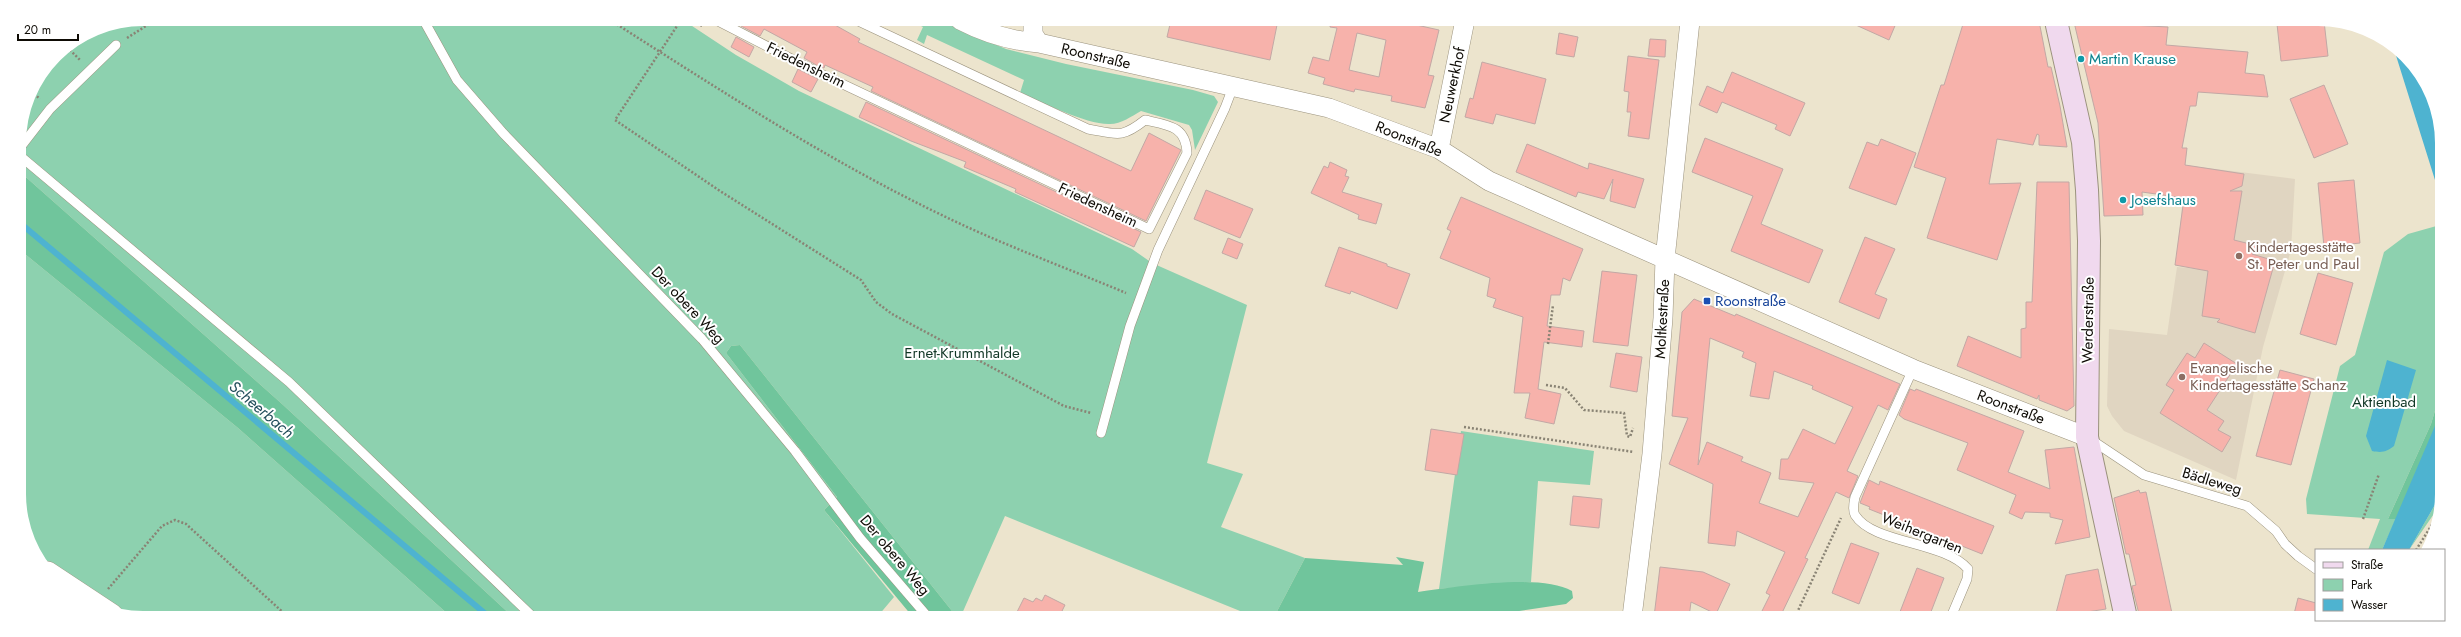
<svg xmlns="http://www.w3.org/2000/svg" width="2461" height="637" viewBox="0 0 2461 637" font-family="Jost,sans-serif">
<style>
.education{fill:#e0d5c1}
.green{fill:#8dd1af}
.forest{fill:#70c59c}
.water{fill:#4eb3d0}
.lines{fill:none;stroke-linecap:round;stroke-linejoin:round}
.stream{stroke:#4eb3d0;stroke-width:6}
.building{fill:#f7b2ab;stroke:#c2a8a5;fill-rule:evenodd}
.lane-casing{stroke:#9a927d;stroke-width:10}
.street-casing{stroke:#9a927d;stroke-width:20}
.secondary-casing{stroke:#9a927d;stroke-width:24}
.path{stroke:#898374;stroke-width:2.5;stroke-dasharray:2 2;stroke-linecap:butt}
.lane{stroke:#fff;stroke-width:9}
.street{stroke:#fff;stroke-width:19}
.secondary{stroke:#f0d9ee;stroke-width:22}
.culture-dot{fill:#0f9aa8;stroke:#fff;stroke-width:1.5}
.education-dot{fill:#8d6e63;stroke:#fff;stroke-width:1.5}
.transit-dot{fill:#1a4fb4;stroke:#fff;stroke-width:1.5}
.labels{text-anchor:middle;stroke-width:4;stroke-linejoin:round;paint-order:stroke}
.street-label{font-size:15px;fill:#0e0b05;stroke:#fff}
.culture-label{font-size:15px;fill:#0d838f;stroke:#fff;text-anchor:start}
.education-label{font-size:15px;fill:#785e54;stroke:#fff;text-anchor:start}
.transit-label{font-size:15px;fill:#164399;stroke:#fff;text-anchor:start}
.park-label{font-size:15px;fill:#103625;stroke:#fff}
.water-label{font-size:16px;font-style:italic;fill:#224e5b;stroke:#fff}
</style>
<rect width="100%" height="100%" fill="#ece4cd"/>
<path class="education" d="M 2168,163 L 2295,179 L 2291,250 L 2263,347 L 2236,480 L 2124,431 L 2112,416 L 2107,406 L 2109,329 L 2167,335 L 2177,267 L 2199,269 L 2177,254 L 2183,198 L 2169,196 Z"/>
<path class="green" d="M 143,19 L 683,20 L 736,55 L 799,91 L 1132,249 L 1152,263 L 1247,305 L 1207,463 L 1243,474 L 1221,527 L 1305,558 L 1274,617 L 1255,617 L 1005,516 L 961,616 L 956,616 L 740,345 L 731,346 L 726,353 L 837,497 L 824,510 L 894,597 L 878,616 L 512,616 L 281,403 L 19,171 L 19,135 L 29,95 L 55,55 L 96,28 Z
M 909,20 L 938,20 L 1006,49 L 1066,64 L 1193,90 L 1214,96 L 1218,102 L 1195,150 L 1192,130 L 1189,125 L 1141,111 C 1132,116 1121,124 1110,124 C 1087,125 1042,102 1020,93 L 1024,80 L 927,35 L 924,44 L 917,40 L 923,27 Z
M 2440,225 L 2440,394 L 2431,424 L 2388,519 L 2396,519 L 2382,550 L 2368,550 L 2380,519 L 2307,514 L 2306,499 L 2340,366 L 2355,355 L 2384,252 L 2408,234 Z
M 20,250 L 238,428 L 450,616 L 130,616 L 35,553 L 21,518 Z
M 1461,431 L 1594,451 L 1590,485 L 1538,481 L 1531,582 L 1439,589 Z
M 2440,496 L 2440,505 L 2409,550 Z"/>
<path class="forest" d="M 19,171 L 281,403 L 512,616 L 450,616 L 238,428 L 20,250 Z
M 740,345 L 956,616 L 912,616 L 824,510 L 837,497 L 726,353 L 731,346 Z
M 2440,394 C 2440,435 2413,481 2396,519 L 2388,519 L 2431,424 Z
M 1396,557 L 1424,562 L 1418,592 C 1456,587 1540,573 1572,591 L 1573,598 L 1566,604 L 1479,617 L 1274,617 L 1305,558 L 1403,565 Z"/>
<path class="water" d="M 2393,46 C 2415,62 2435,91 2440,119 C 2443,144 2440,172 2440,196 Z
M 2387,360 L 2416,370 L 2394,446 C 2386,452 2382,453 2372,451 L 2366,436 Z
M 2440,414 L 2440,496 L 2409,550 L 2382,550 Z"/>
<g class="lines">
<path class="stream" d="M 20,223 L 488,616"/>
</g>
<path class="building" d="M 745,20 L 826,20 L 860,39 L 858,42 L 1131,171 L 1149,133 L 1181,150 L 1146,221 L 871,91 L 873,87 L 825,65 L 824,68 L 818,66 L 804,58 L 807,52 L 764,29 L 760,36 L 741,26 Z
M 1171,20 L 1278,20 L 1270,60 L 1167,37 Z
M 1331,20 L 1394,20 L 1439,30 L 1428,75 L 1434,76 L 1425,108 L 1391,101 L 1392,96 L 1355,89 L 1354,92 L 1323,84 L 1325,78 L 1308,73 L 1313,57 L 1329,61 L 1337,28 L 1330,27 ZM 1357,33 L 1386,40 L 1379,77 L 1349,70 Z
M 1847,21 L 1897,21 L 1889,40 Z
M 1964,21 L 2039,21 L 2048,67 L 2051,67 L 2060,106 L 2067,147 L 2039,145 L 2039,135 L 2037,134 L 2033,145 L 1997,139 L 1989,184 L 2021,183 L 1997,260 L 1927,238 L 1946,178 L 1914,167 L 1941,85 L 1944,85 Z
M 2302,21 L 2324,21 L 2328,56 L 2281,61 L 2277,24 Z
M 2074,22 L 2168,27 L 2166,45 L 2248,52 L 2245,73 L 2264,75 L 2268,97 L 2198,92 L 2196,106 L 2190,106 L 2182,148 L 2187,148 L 2185,165 L 2244,174 L 2242,186 L 2230,191 L 2242,191 L 2234,240 L 2274,250 L 2274,252 L 2252,254 L 2275,261 L 2255,333 L 2217,322 L 2220,319 L 2202,316 L 2208,271 L 2175,265 L 2184,198 L 2142,192 L 2143,215 L 2104,216 L 2098,123 Z
M 1559,33 L 1578,37 L 1574,57 L 1556,54 Z
M 736,37 L 754,47 L 749,57 L 731,47 Z
M 1650,39 L 1666,40 L 1665,57 L 1648,56 Z
M 1628,56 L 1659,60 L 1649,139 L 1628,136 L 1631,112 L 1627,112 L 1629,92 L 1624,91 Z
M 1482,62 L 1546,79 L 1535,124 L 1496,114 L 1493,124 L 1465,117 L 1470,98 L 1473,99 Z
M 798,69 L 818,79 L 811,92 L 792,82 Z
M 1732,72 L 1805,103 L 1790,136 L 1775,129 L 1777,125 L 1722,102 L 1717,113 L 1699,105 L 1707,86 L 1723,93 Z
M 2324,85 L 2348,144 L 2314,158 L 2290,99 Z
M 866,102 L 1141,232 L 1134,247 L 1015,192 L 1016,189 L 964,167 L 966,162 L 911,141 L 859,117 Z
M 1705,138 L 1783,169 L 1761,224 L 1823,250 L 1809,283 L 1731,251 L 1753,196 L 1692,172 Z
M 1881,139 L 1916,153 L 1896,205 L 1849,188 L 1867,142 L 1878,146 Z
M 1527,144 L 1588,169 L 1589,163 L 1644,179 L 1635,208 L 1610,201 L 1613,179 L 1604,199 L 1578,192 L 1576,197 L 1516,172 Z
M 1330,162 L 1347,170 L 1345,176 L 1349,177 L 1342,192 L 1382,204 L 1376,224 L 1358,219 L 1359,215 L 1311,193 L 1324,166 L 1328,168 Z
M 2354,180 L 2360,243 L 2324,247 L 2318,183 Z
M 2037,182 L 2069,182 L 2074,406 L 2067,411 L 2039,400 L 2039,395 L 2037,399 L 1957,366 L 1968,336 L 2021,358 L 2021,329 L 2026,328 L 2026,302 L 2032,302 Z
M 1206,190 L 1253,209 L 1240,238 L 1194,219 Z
M 1461,197 L 1583,249 L 1570,281 L 1563,278 L 1560,295 L 1551,295 L 1547,326 L 1584,331 L 1582,347 L 1544,342 L 1538,389 L 1561,394 L 1554,424 L 1525,418 L 1530,393 L 1514,393 L 1523,317 L 1493,307 L 1496,299 L 1487,296 L 1490,278 L 1440,258 L 1451,231 L 1447,229 Z
M 1865,237 L 1895,249 L 1875,294 L 1887,299 L 1879,319 L 1839,302 Z
M 1228,238 L 1243,244 L 1237,259 L 1222,253 Z
M 1339,247 L 1387,264 L 1387,266 L 1410,274 L 1397,309 L 1351,291 L 1350,294 L 1325,286 Z
M 1602,271 L 1637,275 L 1628,346 L 1593,342 Z
M 2318,273 L 2353,283 L 2336,345 L 2300,334 Z
M 1694,299 L 1735,316 L 1736,314 L 1900,384 L 1888,410 L 1878,405 L 1847,471 L 1858,476 L 1849,498 L 1836,492 L 1805,558 L 1808,559 L 1780,617 L 1759,617 L 1770,595 L 1766,593 L 1785,552 L 1737,531 L 1735,546 L 1708,543 L 1713,484 L 1669,464 L 1688,418 L 1672,416 L 1682,312 ZM 1710,338 L 1744,352 L 1742,357 L 1756,363 L 1750,396 L 1769,399 L 1774,371 L 1813,386 L 1812,389 L 1853,407 L 1835,444 L 1803,429 L 1788,459 L 1781,459 L 1779,479 L 1814,483 L 1798,517 L 1759,503 L 1771,473 L 1741,461 L 1743,457 L 1707,442 L 1698,465 Z
M 2204,343 L 2237,364 L 2207,410 L 2224,421 L 2218,430 L 2231,437 L 2222,452 L 2160,413 L 2174,390 L 2166,385 L 2187,353 L 2195,358 Z
M 1616,353 L 1642,357 L 1637,392 L 1610,387 Z
M 2280,370 L 2314,379 L 2291,465 L 2256,456 Z
M 1910,389 L 1915,391 L 1916,389 L 2024,431 L 2008,472 L 2050,489 L 2045,450 L 2074,447 L 2090,537 L 2055,544 L 2063,520 L 2050,517 L 2050,513 L 2025,512 L 2022,519 L 2009,513 L 2016,495 L 1957,470 L 1968,443 L 1904,419 L 1899,415 Z
M 1431,429 L 1464,434 L 1457,475 L 1425,470 Z
M 1869,480 L 1879,485 L 1880,481 L 1994,526 L 1982,554 L 1869,509 L 1870,507 L 1860,503 Z
M 2139,490 L 2140,493 L 2146,492 L 2173,618 L 2140,618 L 2132,586 L 2136,585 L 2129,554 L 2126,554 L 2114,498 Z
M 1573,496 L 1602,499 L 1599,528 L 1570,525 Z
M 1851,543 L 1879,553 L 1859,604 L 1832,593 Z
M 1660,567 L 1703,572 L 1730,584 L 1716,614 L 1691,602 L 1689,617 L 1654,617 Z
M 1917,568 L 1944,578 L 1929,617 L 1898,617 Z
M 2098,569 L 2106,609 L 2055,617 L 2066,575 Z
M 1045,595 L 1065,605 L 1062,611 L 1072,617 L 1015,616 L 1024,598 L 1033,602 L 1036,598 L 1042,601 Z
M 2298,598 L 2316,603 L 2316,618 L 2293,618 Z"/>
<g class="lines">
<g class="lane-casing">
<path id="lane" d="M 423,19 L 457,80 L 503,133 L 702,339 L 795,451 L 860,538 L 927,616
M 716,20 L 815,71 L 1149,229 L 1187,153 C 1186,126 1168,125 1145,120 C 1121,139 1117,134 1088,129 L 856,20
M 19,149 L 50,109 L 116,45
M 19,155 L 289,382 L 532,616
M 1913,369 L 1855,497 C 1854,502 1852,510 1855,515 C 1873,544 1944,541 1968,569 L 1967,579 L 1951,617
M 1101,433 L 1130,326 L 1158,250 L 1225,108 L 1233,87
M 2090,439 L 2144,475 L 2247,506 L 2276,531 L 2285,544 L 2298,556 L 2316,569"/>
</g>
<g class="street-casing">
<path id="street" d="M 960,20 C 985,33 1011,41 1039,43 L 1329,108 L 1439,149 L 1489,181 L 1913,369 L 2087,437
M 1033,20 L 1033,34 L 1039,43
M 1439,149 L 1465,20
M 48,571 L 113,614
M 1632,617 L 1652,454 L 1663,318 L 1665,259 L 1690,21"/>
</g>
<g class="secondary-casing">
<path id="secondary" d="M 2056,21 L 2083,142 L 2087,190 L 2089,241 L 2087,437 L 2126,618"/>
</g>
<path class="path" d="M 610,20 C 720,90 830,162 948,218 C 1006,246 1067,268 1126,293
M 681,20 L 615,120 L 720,191 L 861,280 L 876,302 L 892,314 L 1064,406 L 1091,413
M 690,20 L 702,26
M 127,38 L 157,19
M 67,47 L 80,60
M 31,91 L 40,99
M 1548,344 L 1553,305
M 1546,385 L 1565,388 L 1584,410 L 1624,413 L 1627,436 L 1630,437 L 1633,428
M 1464,427 L 1634,452
M 2363,519 L 2379,474
M 2416,550 L 2440,512
M 108,589 L 162,526 L 175,520 L 186,524 L 287,616
M 1795,617 L 1841,518"/>
<use href="#lane" class="lane"/>
<use href="#street" class="street"/>
<use href="#secondary" class="secondary"/>
</g>
<g class="culture-dot">
<circle cx="2081" cy="59" r="4"/>
<circle cx="2123" cy="200" r="4"/>
</g>
<g class="education-dot">
<circle cx="2239" cy="256" r="4"/>
<circle cx="2182" cy="377" r="4"/>
</g>
<rect class="transit-dot" x="1703" y="297" width="8" height="8" rx="2"/>
<g class="labels">
<g class="street-label">
<text transform="translate(1096 56) rotate(13)" y="5">Roonstraße</text>
<text transform="translate(806 65) rotate(26)" y="5">Friedensheim</text>
<text transform="translate(1452 85) rotate(-78)" y="5">Neuwerkhof</text>
<text transform="translate(1409 139) rotate(22)" y="5">Roonstraße</text>
<text transform="translate(1098 205) rotate(25)" y="5">Friedensheim</text>
<text transform="translate(688 305) rotate(47)" y="5">Der obere Weg</text>
<text transform="translate(1662 319) rotate(-87)" y="5">Moltkestraße</text>
<text transform="translate(2088 320) rotate(-89)" y="5">Werderstraße</text>
<text transform="translate(2011 407) rotate(21)" y="5">Roonstraße</text>
<text transform="translate(2212 481) rotate(17)" y="5">Bädleweg</text>
<text transform="translate(1922 533) rotate(22)" y="5">Weihergarten</text>
<text transform="translate(895 555) rotate(50)" y="5">Der obere Weg</text>
</g>
<g class="culture-label">
<text x="2089" y="64">Martin Krause</text>
<text x="2131" y="205">Josefshaus</text>
</g>
<g class="education-label">
<text x="2247" y="252">Kindertagesstätte<tspan x="2247" dy="17">St. Peter und Paul</tspan></text>
<text x="2190" y="373">Evangelische<tspan x="2190" dy="17">Kindertagesstätte Schanz</tspan></text>
</g>
<g class="transit-label">
<text x="1715" y="306">Roonstraße</text>
</g>
<g class="park-label">
<text x="962" y="358">Ernet-Krummhalde</text>
<text x="2384" y="407">Aktienbad</text>
</g>
<g class="water-label">
<text transform="translate(262 409) rotate(40)" y="6">Scheerbach</text>
</g>
</g>
<path d="M0 0H2461V637H0ZM143 26H2318A117 117 0 0 1 2435 143V494A117 117 0 0 1 2318 611H143A117 117 0 0 1 26 494V143A117 117 0 0 1 143 26Z" fill="#fff" fill-rule="evenodd"/>
<rect x="2315" y="549" width="130" height="72" fill="#ffffff" stroke="#9f9d9b"/>
<rect x="2323" y="562" width="20" height="6" fill="#f0d9ee" stroke="#9f9d9b"/>
<text x="2351" y="569" font-size="12" fill="#0e0b05">Straße</text>
<rect x="2323" y="579" width="20" height="12" fill="#8dd1af" stroke="#9f9d9b"/>
<text x="2351" y="589" font-size="12" fill="#0e0b05">Park</text>
<rect x="2323" y="599" width="20" height="12" fill="#4eb3d0" stroke="#9f9d9b"/>
<text x="2351" y="609" font-size="12" fill="#0e0b05">Wasser</text>
<path d="M18 34v6h60v-6" fill="none" stroke="#0e0b05" stroke-width="2"/>
<text x="24" y="34" font-size="12" fill="#0e0b05" stroke="#ffffff" stroke-width="3" paint-order="stroke">20 m</text>
</svg>
